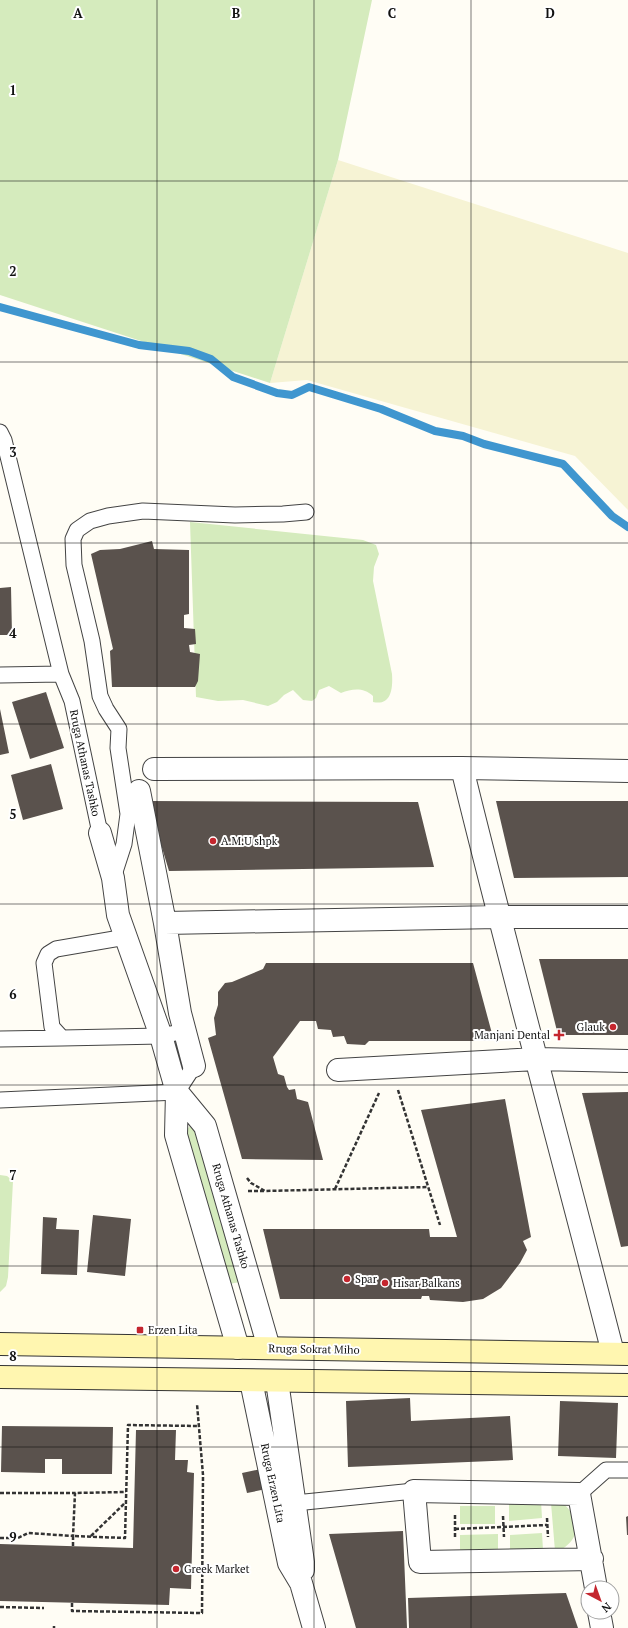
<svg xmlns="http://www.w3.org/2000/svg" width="628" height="1628" viewBox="0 0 628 1628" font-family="'PT Serif',serif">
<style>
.farmland{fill:#f6f3d4}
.green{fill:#d5ebbd}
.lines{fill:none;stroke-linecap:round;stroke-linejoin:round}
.stream{stroke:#3f96cf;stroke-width:8}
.building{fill:#5a524d}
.service-casing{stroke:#444;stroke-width:17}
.minor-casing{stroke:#444;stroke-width:24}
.secondary-casing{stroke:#333;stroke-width:24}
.path{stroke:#333;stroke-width:2.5;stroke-dasharray:4 2;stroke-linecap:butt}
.service{stroke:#fff;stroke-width:15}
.minor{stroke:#fff;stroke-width:22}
.secondary{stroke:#fff6b0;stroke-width:22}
.grid{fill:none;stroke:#111;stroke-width:1;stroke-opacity:0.55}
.poi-dot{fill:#c4262e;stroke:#fff;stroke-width:1.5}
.labels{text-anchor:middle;stroke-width:4;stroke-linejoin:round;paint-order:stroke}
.street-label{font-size:11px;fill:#111;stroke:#fff}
.poi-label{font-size:11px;fill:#111;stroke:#fff;text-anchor:start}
.grid-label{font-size:13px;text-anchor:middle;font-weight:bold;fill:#111;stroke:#fff;stroke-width:4;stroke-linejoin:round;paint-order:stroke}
</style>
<rect width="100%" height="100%" fill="#fffdf5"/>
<path class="farmland" d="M 338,160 L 628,253 L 628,510 L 575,456 L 307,380 L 270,383 Z"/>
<path class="green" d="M 0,0 L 372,0 L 338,160 L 270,383 L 0,295 Z
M 190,522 L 363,540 L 376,545 L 379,554 L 374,567 L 373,581 L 392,674 C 393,689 391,706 373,702 L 373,696 C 363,687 352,689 341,693 L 329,686 L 319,690 L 316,698 L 312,701 L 303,700 L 293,690 L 284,695 L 277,702 L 268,706 L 243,700 L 218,701 L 196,697 Z
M 193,1121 L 240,1282 L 218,1286 L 185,1133 Z
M 0,1175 L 7,1176 L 13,1181 L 8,1277 L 6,1286 L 0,1292 Z
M 541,1501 L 542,1518 L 509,1521 L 509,1503 Z
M 551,1503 L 563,1503 C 568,1508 574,1515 576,1522 C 579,1535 568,1549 555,1551 Z
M 460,1506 L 495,1506 L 495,1524 L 460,1524 Z
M 542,1533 L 543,1550 L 510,1551 L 510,1535 Z
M 498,1534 L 498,1553 L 460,1554 L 460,1535 Z"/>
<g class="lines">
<path class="stream" d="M 0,307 L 139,345 L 189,351 L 211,359 L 233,377 L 277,393 L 292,395 L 309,387 L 381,409 L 435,431 L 463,436 L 484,444 L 563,464 L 612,516 L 628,527"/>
</g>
<path class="building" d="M 152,541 L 154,549 L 189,550 L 189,614 L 184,615 L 184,628 L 195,629 L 196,644 L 189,645 L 190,652 L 200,654 L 198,681 L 195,687 L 112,687 L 110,651 L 113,649 L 91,554 L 100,550 L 120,549 Z
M 11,587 L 12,635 L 0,635 L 0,588 Z
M 46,692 L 64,748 L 30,759 L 12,702 Z
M 0,709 L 9,753 L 0,755 Z
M 51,764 L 63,809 L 23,820 L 11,775 Z
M 148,801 L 418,802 L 434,867 L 169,871 Z
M 496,801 L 628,801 L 628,877 L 514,878 Z
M 539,959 L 628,959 L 628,1035 L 558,1035 Z
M 266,963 L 473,963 L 494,1041 L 369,1041 L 365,1045 L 347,1044 L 344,1036 L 333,1037 L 331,1030 L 318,1029 L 316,1021 L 300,1021 L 273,1057 L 278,1074 L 284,1076 L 287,1087 L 289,1090 L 295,1089 L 297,1099 L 308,1102 L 323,1160 L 242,1159 L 208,1038 L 216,1035 L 214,1018 L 218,1005 L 218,992 L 225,983 L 232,982 L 263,969 Z
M 628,1092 L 628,1246 L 621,1247 L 582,1093 Z
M 505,1099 L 531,1237 L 523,1241 L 527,1250 L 520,1263 L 501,1288 L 483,1299 L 463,1302 L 430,1300 L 429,1296 L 422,1296 L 421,1299 L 280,1299 L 263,1229 L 429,1229 L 430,1237 L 457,1237 L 421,1110 Z
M 93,1215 L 131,1219 L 125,1276 L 87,1272 Z
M 43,1217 L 57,1218 L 56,1229 L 79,1230 L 77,1275 L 41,1274 Z
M 410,1398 L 411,1421 L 510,1416 L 513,1460 L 348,1467 L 346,1401 Z
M 560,1401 L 618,1403 L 616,1458 L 558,1456 Z
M 2,1426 L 113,1427 L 112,1474 L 62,1474 L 62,1459 L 45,1459 L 45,1473 L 1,1472 Z
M 136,1430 L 176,1430 L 175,1460 L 188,1460 L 187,1472 L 194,1473 L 191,1589 L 170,1588 L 169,1605 L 0,1601 L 0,1544 L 133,1548 Z
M 266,1468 L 271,1488 L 247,1493 L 242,1473 Z
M 628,1516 L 628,1535 L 627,1535 L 626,1517 Z
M 403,1531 L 407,1628 L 356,1628 L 329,1534 Z
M 566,1593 L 578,1628 L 409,1628 L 408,1598 Z"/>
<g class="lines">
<g class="service-casing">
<path id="service" d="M 0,432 L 4,440 L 61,674 L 72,701 L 100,833
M 0,675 L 61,674
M 113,878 L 124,844 L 128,814 L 118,748 L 119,729 L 106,709 L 100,696 L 92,641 L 74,565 L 73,539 L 77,530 L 90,521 L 108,516 L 143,511 L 235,515 L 283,514 L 306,512
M 126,937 L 56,949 L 48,954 L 44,963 L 52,1027 L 62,1038 L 161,1036 L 185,1031
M 0,1039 L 62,1038
M 0,1100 L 177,1092 L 194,1066
M 579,1494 L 606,1470 L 628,1470
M 295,1503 L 414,1491"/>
</g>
<g class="minor-casing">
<path id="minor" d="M 462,768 C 510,964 563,1158 613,1353
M 154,769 L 462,768 L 628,771
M 139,791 L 165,923 L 180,1013 L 194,1066
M 100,833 L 113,878 L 118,915 L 161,1036 L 177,1092 L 176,1135 L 238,1348
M 165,923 L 498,917 L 628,917
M 338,1070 L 537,1059 L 628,1061
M 177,1092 L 205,1126 L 269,1348
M 251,1381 L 289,1563 L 301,1583 L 314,1628
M 277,1381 L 303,1562 L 303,1570
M 592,1559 L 420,1562 L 414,1491 L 579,1494 L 596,1588
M 599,1612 L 602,1628"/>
</g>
<g class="secondary-casing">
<path id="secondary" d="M 0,1344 L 628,1354
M 0,1377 L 628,1385"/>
</g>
<path class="path" d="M 398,1090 L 440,1225
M 247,1178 L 251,1183 L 265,1191 L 428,1187
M 335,1189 L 379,1093
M 248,1191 L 265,1191
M 0,1493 L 75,1493
M 455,1515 L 455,1538
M 503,1516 L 504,1537
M 547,1518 L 548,1537
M 455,1529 L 547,1525
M 91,1536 L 126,1502
M 0,1538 L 18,1538 L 28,1533 L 73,1536 L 75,1493 L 126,1492
M 73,1546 L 73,1536 L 125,1538 L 128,1425 L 199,1426
M 72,1603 L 72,1611 L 202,1613 L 203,1475 L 197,1404
M 0,1607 L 44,1608
M 54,1628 L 54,1626"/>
<use href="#service" class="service"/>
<use href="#minor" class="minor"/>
<use href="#secondary" class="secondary"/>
</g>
<path class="grid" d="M 157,0 L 157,1628M 314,0 L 314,1628M 471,0 L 471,1628M 0,181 L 628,181M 0,362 L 628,362M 0,543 L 628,543M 0,724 L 628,724M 0,904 L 628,904M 0,1085 L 628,1085M 0,1266 L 628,1266M 0,1447 L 628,1447"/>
<g class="poi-dot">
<circle cx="213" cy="841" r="4"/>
<circle cx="613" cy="1027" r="4"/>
<path d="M557 1029h4v4h4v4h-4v4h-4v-4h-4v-4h4z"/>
<circle cx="347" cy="1279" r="4"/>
<circle cx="385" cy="1283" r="4"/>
<rect x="136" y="1326" width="8" height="8" rx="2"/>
<circle cx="176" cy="1569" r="4"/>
</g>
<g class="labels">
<g class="street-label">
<text transform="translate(85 763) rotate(78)" y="4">Rruga Athanas Tashko</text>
<text transform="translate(231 1216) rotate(74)" y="4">Rruga Athanas Tashko</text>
<text transform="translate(314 1349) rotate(1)" y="4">Rruga Sokrat Miho</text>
<text transform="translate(273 1483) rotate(78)" y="4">Rruga Erzen Lita</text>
</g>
<g class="poi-label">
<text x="221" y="845">A.M.U shpk</text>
<text x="605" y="1031" text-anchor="end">Glauk</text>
<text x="550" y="1039" text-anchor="end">Manjani Dental</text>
<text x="355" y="1283">Spar</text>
<text x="393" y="1287">Hisar Balkans</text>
<text x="148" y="1334">Erzen Lita</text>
<text x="184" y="1573">Greek Market</text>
</g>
</g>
<g class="grid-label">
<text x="78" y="18">A</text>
<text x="236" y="18">B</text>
<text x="392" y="18">C</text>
<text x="550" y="18">D</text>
<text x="13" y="95">1</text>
<text x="13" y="276">2</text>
<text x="13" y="457">3</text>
<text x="13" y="638">4</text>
<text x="13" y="819">5</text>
<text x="13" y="999">6</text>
<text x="13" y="1180">7</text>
<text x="13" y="1361">8</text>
<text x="13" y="1542">9</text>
</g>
<g transform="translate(600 1600) rotate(139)"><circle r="19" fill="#ffffff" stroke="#a0a0a0"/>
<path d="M0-3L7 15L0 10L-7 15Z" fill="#c4262e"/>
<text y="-6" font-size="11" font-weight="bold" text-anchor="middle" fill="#111111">N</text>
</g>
</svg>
